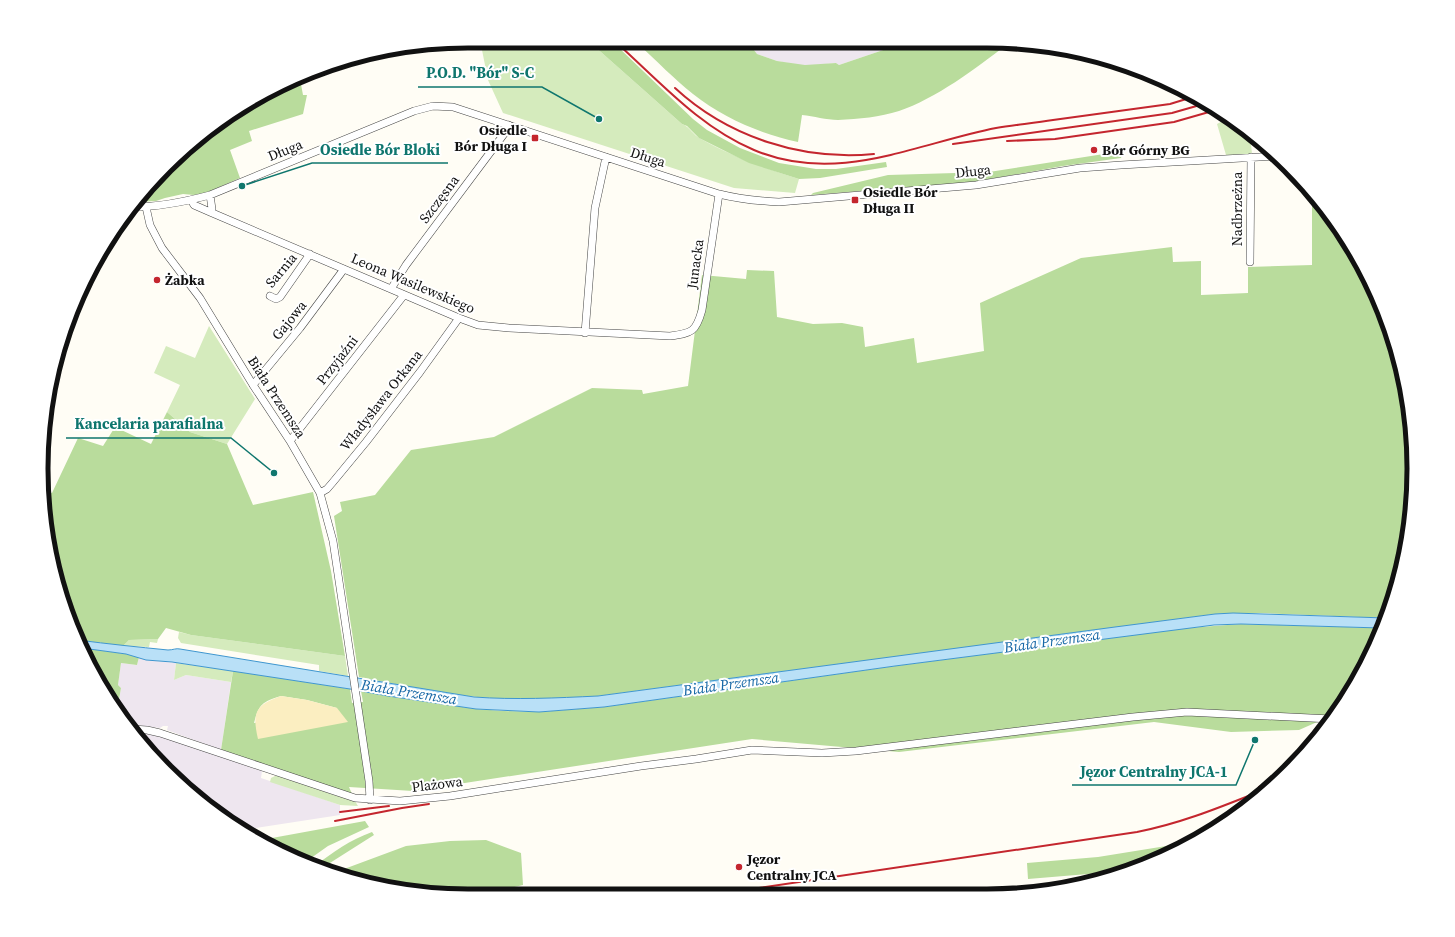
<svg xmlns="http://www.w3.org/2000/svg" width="1455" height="937" viewBox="0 0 1455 937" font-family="'Source Serif 4',serif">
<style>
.industrial{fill:#eee6ef}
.green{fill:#d5ebbd}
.forest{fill:#b9dc9c;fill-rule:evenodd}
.sand{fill:#fbeec1}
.water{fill:#b9e0f7;stroke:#3f96cf}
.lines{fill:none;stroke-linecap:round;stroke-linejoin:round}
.minor-casing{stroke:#444;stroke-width:8}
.minor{stroke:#fff;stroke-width:7}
.rail{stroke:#c4262e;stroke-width:2}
.poi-dot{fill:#c4262e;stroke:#fff;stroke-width:1.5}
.labels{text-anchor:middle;stroke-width:4;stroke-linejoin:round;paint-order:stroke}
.poi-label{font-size:14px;font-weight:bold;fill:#111;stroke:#fff;text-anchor:start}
.street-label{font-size:14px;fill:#111;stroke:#fff}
.water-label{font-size:15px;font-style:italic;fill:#1768a6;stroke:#fff}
.rim{fill:none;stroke:#111;stroke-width:5}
.leader{fill:none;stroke:#0f766e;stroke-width:1.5}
.callout-dot{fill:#0f766e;stroke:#fff;stroke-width:1.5}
.callout-label{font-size:15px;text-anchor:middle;font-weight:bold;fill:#0f766e;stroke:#fff;stroke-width:4;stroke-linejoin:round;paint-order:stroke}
</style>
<rect width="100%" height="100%" fill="#fffdf5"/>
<path class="industrial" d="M 750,45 L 898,45 L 839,65 L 836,63 L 805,66 L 777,61 L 757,54 Z
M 139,657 L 146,660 L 176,663 L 174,680 L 186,675 L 231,682 L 221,750 L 167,730 L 168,726 L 163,726 L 160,728 L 129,724 L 117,711 L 121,688 L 118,685 L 121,663 L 137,665 Z
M 146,733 L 165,737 L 262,771 L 261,778 L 340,805 L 340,815 L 242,830 L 231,824 L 187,790 L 147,744 Z"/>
<path class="green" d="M 481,45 L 593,45 L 682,124 C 690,127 693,135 701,139 C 733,157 765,168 799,179 L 795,193 L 734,188 L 503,113 L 488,80 Z
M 1228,118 L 1250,134 L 1252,154 L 1226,155 L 1217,124 Z
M 209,326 L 255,399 L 227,444 L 190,432 L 167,412 L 180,385 L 154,373 L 166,346 L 195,358 Z
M 179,632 L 191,635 L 345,656 L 348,676 L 319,671 L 319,665 L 181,643 L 178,638 Z
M 158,639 L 157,643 L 150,642 L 149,647 L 123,646 L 129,640 Z
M 176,663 L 233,671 L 231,682 L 186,675 L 174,680 Z
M 275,776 L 280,776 L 334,795 L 355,801 L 358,806 L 340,805 L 270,782 L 271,778 Z"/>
<path class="forest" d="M 593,45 L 616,45 L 693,119 L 707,130 L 740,148 L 779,163 L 816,169 L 836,169 L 886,162 L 887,167 L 820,178 L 799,179 L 749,163 L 699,138 L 687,126 L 682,124 Z
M 639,45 L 750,45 L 757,54 L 777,61 L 805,65 L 836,63 L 839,65 L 898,45 L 1006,45 C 977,68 935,99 899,111 C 880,117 859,119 838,120 C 826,120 814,116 802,115 L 798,142 C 761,134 723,118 693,94 C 674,79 657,61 639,45 Z
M 300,79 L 303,95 L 307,95 L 303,114 L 249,131 L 252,141 L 230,150 L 240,178 L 206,193 L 194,195 L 183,194 L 165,198 L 156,201 L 135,202 L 166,166 L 231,113 Z
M 1123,151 L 1121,158 L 1063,166 L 974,182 L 811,195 L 813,193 L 888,175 L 989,172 Z
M 1312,193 L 1326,208 L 1370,279 L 1399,358 L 1413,440 L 1410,524 L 1391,606 L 1386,618 L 1260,613 L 1215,614 L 598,696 C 567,698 535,700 504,699 C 455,697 407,686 359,677 L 334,516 L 342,511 L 340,502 L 375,495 L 411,450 L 494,437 L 592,388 L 642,390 L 643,394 L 688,386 L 702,275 L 746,279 L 747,270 L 774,271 L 777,317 L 813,324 L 842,323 L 863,327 L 865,347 L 914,338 L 917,363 L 984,351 L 980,303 L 1081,258 L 1172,247 L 1173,262 L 1201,261 L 1201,295 L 1248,293 L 1248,267 L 1312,265 Z
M 167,412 L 190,432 L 227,444 L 253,505 L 313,492 L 331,571 L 345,656 L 191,635 L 166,628 L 158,639 L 129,640 L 123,646 L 79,640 L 70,620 L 56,579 L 42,497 L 42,489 L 52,493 L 78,438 L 103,446 L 115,427 L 151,444 Z
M 1241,624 L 1381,628 L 1357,682 L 1333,715 L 1299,730 L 1231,732 L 1154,722 L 899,752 L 752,739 L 413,791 L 349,787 L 352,794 L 221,750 L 233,671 L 350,689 L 352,703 L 363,702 L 361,691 L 388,696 L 476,709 L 504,711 L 539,712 L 604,707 L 895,666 L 1187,628 ZM 281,696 L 307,700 L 337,708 L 254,723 C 259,704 262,702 281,696 Z
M 84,648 L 126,654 L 139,657 L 137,665 L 121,663 L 118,685 L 121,688 L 117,711 L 113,706 L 112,700 L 108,697 L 96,674 Z
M 365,821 L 369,827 L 328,846 L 304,863 L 261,840 Z
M 372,832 L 374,835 L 322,868 L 315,866 C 333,852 350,840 372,832 Z
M 486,840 L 521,853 L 523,885 L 489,893 L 413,892 L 336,872 L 406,846 L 450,841 Z
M 1191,842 L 1176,852 L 1124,871 L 1028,879 L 1027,863 L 1098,857 Z"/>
<path class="sand" d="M 281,696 L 307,700 L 337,708 L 348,722 L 258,739 C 252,713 255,705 281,696 Z"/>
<path class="water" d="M 1233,613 L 1386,618 L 1381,628 L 1241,624 L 1214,625 L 895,666 L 604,707 L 539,712 L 476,709 L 388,696 L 350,689 L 172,662 L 146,660 L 126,654 L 82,648 L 78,640 C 108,644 138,647 168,650 C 173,650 176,648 180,649 L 474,697 C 515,700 556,698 598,696 L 1115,627 L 1215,614 Z"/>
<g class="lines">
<g class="minor-casing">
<path id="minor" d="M 210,195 L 212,209 L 210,212
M 191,200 L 194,205 L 210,212 L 459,318 L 478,325 L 509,328 L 670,336 C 692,333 696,332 702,310 L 719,194
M 131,207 C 158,207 184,202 210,195 L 414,111 L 433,106 L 453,107 L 719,194 C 739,199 758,201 779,202 L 976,185 L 1080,168 L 1121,165 L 1277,156
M 146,207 L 150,225 L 162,248 L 200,298 L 253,385 L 290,441 L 320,493 L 333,541 L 369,781 L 370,800
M 1250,262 L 1251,157
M 391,289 L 406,265 L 507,130 L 509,125
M 270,296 L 276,299 L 280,297 L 310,254
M 585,333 L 595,208 L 606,157
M 253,385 L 300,328 L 344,269
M 290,441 L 404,295
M 320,493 L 327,489 L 333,482 L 366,442 L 420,372 L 459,318
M 133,729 L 147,730 L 160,733 L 355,798 L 400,801 L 450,796 L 641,766 L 696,759 L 752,750 L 822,753 L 856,751 L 1133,717 L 1187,712 L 1331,719"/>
</g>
<use href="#minor" class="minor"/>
<path class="rail" d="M 619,45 C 661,83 701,128 754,150 C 837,185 915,144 996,128 C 1015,125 1034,123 1053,120 C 1092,115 1131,109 1170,104 L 1196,96
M 675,88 C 728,137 802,161 874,154
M 1007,141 L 1055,139 L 1174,122 L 1216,110
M 953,144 L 1172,113 L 1207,103
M 1259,787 L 1275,781
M 340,812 L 389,806
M 335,821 L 402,808 L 429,804
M 718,894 L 1137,832 C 1183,823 1223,806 1266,789
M 923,895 L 1036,886 L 1071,886"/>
</g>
<g class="poi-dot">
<rect x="531" y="134" width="8" height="8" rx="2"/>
<circle cx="1094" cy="150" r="4"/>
<rect x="851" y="196" width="8" height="8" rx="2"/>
<circle cx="157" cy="280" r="4"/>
<circle cx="739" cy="867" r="4"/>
</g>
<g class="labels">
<g class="poi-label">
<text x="527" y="135" text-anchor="end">Osiedle<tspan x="527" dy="16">Bór Długa I</tspan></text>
<text x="1102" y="155">Bór Górny BG</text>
<text x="863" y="197">Osiedle Bór<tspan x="863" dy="16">Długa II</tspan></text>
<text x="165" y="285">Żabka</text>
<text x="747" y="864">Jęzor<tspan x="747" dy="16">Centralny JCA</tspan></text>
</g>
<g class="street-label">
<text transform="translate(285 150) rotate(-22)" y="5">Długa</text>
<text transform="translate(648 157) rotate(18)" y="5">Długa</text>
<text transform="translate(973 171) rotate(-6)" y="5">Długa</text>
<text transform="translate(439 199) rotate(-53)" y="5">Szczęsna</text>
<text transform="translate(1237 209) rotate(-90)" y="5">Nadbrzeżna</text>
<text transform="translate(695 264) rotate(-82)" y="5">Junacka</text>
<text transform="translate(281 270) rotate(-50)" y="5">Sarnia</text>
<text transform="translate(413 283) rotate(23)" y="5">Leona Wasilewskiego</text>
<text transform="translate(289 320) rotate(-51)" y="5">Gajowa</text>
<text transform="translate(337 360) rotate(-52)" y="5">Przyjaźni</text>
<text transform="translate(277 397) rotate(57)" y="5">Biała Przemsza</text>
<text transform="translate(381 400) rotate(-52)" y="5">Władysława Orkana</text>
<text transform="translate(437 784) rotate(-7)" y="5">Plażowa</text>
</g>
<g class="water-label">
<text transform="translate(1052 641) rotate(-8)" y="5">Biała Przemsza</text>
<text transform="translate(731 684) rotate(-8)" y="5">Biała Przemsza</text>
<text transform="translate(409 692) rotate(9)" y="5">Biała Przemsza</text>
</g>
</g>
<path d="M0 0H1455V937H0ZM468 48H987A420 420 0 0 1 1407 468V469A420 420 0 0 1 987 889H468A420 420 0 0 1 48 469V468A420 420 0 0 1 468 48Z" fill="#fff" fill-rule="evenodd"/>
<path class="rim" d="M468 48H987A420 420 0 0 1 1407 468V469A420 420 0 0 1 987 889H468A420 420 0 0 1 48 469V468A420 420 0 0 1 468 48Z"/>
<path class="leader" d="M599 119L542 87H418M242 186L312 163H448M274 473L231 438H66M1255 740L1236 785H1072"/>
<g class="callout-dot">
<circle cx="599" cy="119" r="4"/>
<circle cx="242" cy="186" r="4"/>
<circle cx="274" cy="473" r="4"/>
<circle cx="1255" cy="740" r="4"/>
</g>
<g class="callout-label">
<text x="480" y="78">P.O.D. "Bór" S-C</text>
<text x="380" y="155">Osiedle Bór Bloki</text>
<text x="149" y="429">Kancelaria parafialna</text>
<text x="1154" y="777">Jęzor Centralny JCA-1</text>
</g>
</svg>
